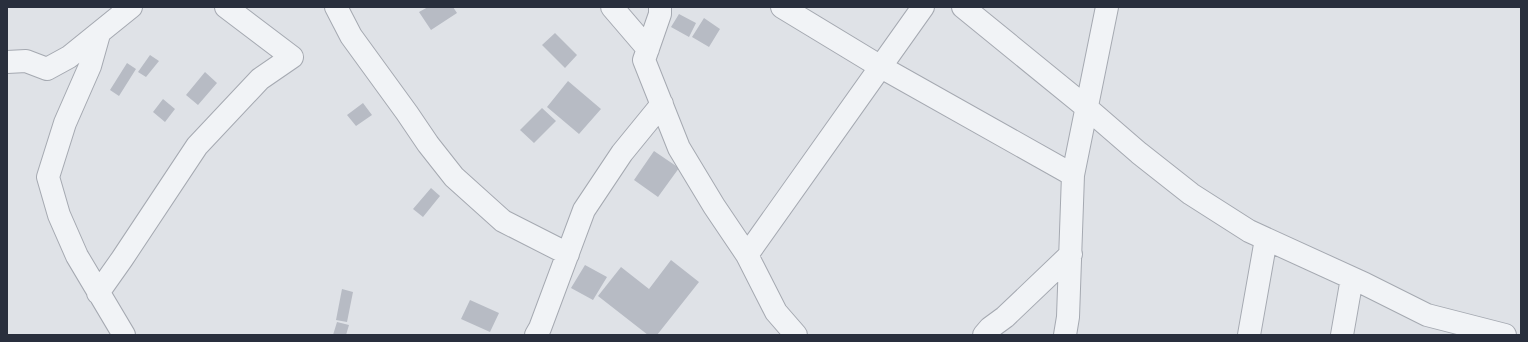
<svg xmlns="http://www.w3.org/2000/svg" width="1528" height="342" viewBox="0 0 1528 342" font-family="'Fira Sans',sans-serif">
<style>
.building{fill:#b7bbc4}
.lines{fill:none;stroke-linecap:round;stroke-linejoin:round}
.street-casing{stroke:#a5a9b1;stroke-width:24}
.street{stroke:#f1f3f6;stroke-width:22}
</style>
<rect width="100%" height="100%" fill="#dfe2e7"/>
<path class="building" d="M 428,7 L 453,7 L 457,13 L 431,30 L 419,12 Z
M 679,14 L 696,23 L 689,37 L 671,27 Z
M 704,18 L 720,29 L 709,47 L 692,37 Z
M 555,33 L 577,55 L 565,68 L 542,45 Z
M 150,55 L 159,61 L 146,77 L 138,72 Z
M 127,63 L 136,69 L 119,96 L 110,90 Z
M 205,72 L 217,83 L 198,105 L 186,95 Z
M 568,81 L 601,109 L 579,134 L 547,107 Z
M 163,99 L 175,109 L 165,122 L 153,112 Z
M 363,103 L 372,115 L 356,126 L 347,115 Z
M 542,108 L 556,121 L 534,143 L 520,130 Z
M 654,151 L 679,168 L 658,197 L 634,180 Z
M 431,188 L 440,196 L 423,217 L 413,209 Z
M 671,260 L 699,282 L 657,335 L 648,335 L 598,296 L 621,267 L 649,289 Z
M 585,265 L 607,277 L 593,300 L 571,288 Z
M 342,289 L 353,292 L 347,322 L 336,320 Z
M 470,300 L 499,313 L 490,332 L 461,319 Z
M 337,322 L 349,325 L 346,335 L 333,335 Z"/>
<g class="lines">
<g class="street-casing">
<path id="street" d="M 336,7 L 351,36 L 407,113 L 428,144 L 454,177 L 503,221 L 568,254
M 612,7 L 648,49
M 660,7 L 660,14 L 644,60 L 679,148 L 714,206 L 747,255 L 776,312 L 796,335
M 782,7 L 881,67 L 1073,175
M 963,7 L 1087,108 L 1139,153 L 1191,194 L 1249,231 L 1365,284 L 1427,315 L 1505,335
M 99,34 L 90,66 L 65,123 L 48,177 L 59,215 L 77,256 L 124,335
M 7,62 L 26,61 L 47,69 L 69,57 L 131,7
M 747,255 L 923,7
M 98,293 L 122,259 L 197,146 L 260,79 L 292,57 L 226,7
M 536,335 L 540,328 L 584,210 L 622,153 L 662,104
M 984,335 L 990,328 L 1005,317 L 1071,254
M 1065,335 L 1068,317 L 1073,175 L 1107,7
M 1249,335 L 1266,239
M 1342,335 L 1352,278"/>
</g>
<use href="#street" class="street"/>
</g>
<rect width="1528" height="342" fill="none" stroke="#292f3d" stroke-width="16"/>
</svg>
